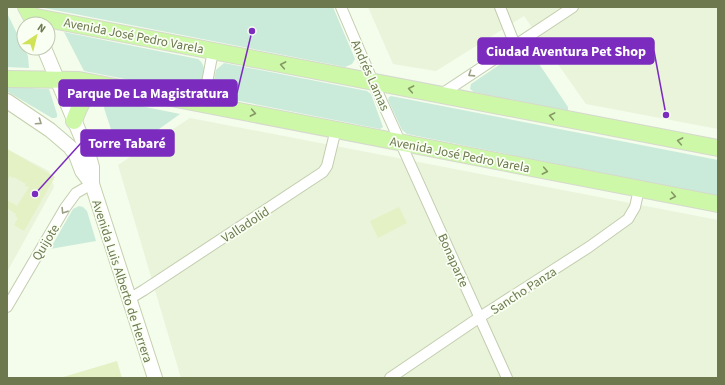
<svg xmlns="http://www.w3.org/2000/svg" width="725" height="385" viewBox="0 0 725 385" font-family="'Source Sans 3',sans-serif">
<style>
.residential{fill:#e9f4db}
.green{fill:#caebda}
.building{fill:#e4f1c4}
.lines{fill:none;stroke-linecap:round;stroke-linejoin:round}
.street-casing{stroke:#c3cdae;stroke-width:12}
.secondary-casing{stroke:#c4d0ac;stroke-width:16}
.primary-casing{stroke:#d6d9cd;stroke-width:18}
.street{stroke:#fff;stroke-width:10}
.secondary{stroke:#fff;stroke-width:14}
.primary{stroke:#cdf8a8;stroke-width:16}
.oneway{stroke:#859864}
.oneway2{stroke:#99a083}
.labels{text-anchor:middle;stroke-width:3.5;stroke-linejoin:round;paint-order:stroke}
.street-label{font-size:13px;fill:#6d784e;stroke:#f9fff3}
.leader{fill:none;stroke:#7b2cbf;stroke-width:1.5}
.callout-dot{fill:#7b2cbf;stroke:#f9fff3;stroke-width:1.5}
.callout{fill:#7b2cbf;stroke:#7b2cbf;stroke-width:1.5}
.callout-label{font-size:14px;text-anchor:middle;font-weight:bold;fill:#fff}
</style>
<rect width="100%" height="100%" fill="#f4fcec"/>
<path class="residential" d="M 368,7 L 718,7 L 718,129 L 586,104 L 524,16 L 436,71 L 393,64 Z
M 190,118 L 718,220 L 718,378 L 181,378 L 118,165 Z
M 7,149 L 49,171 L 54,187 L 7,272 Z"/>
<path class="green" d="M 39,7 L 333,7 L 355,59 L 352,64 L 345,67 Z
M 7,13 L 28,56 L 29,68 L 7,67 Z
M 64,32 L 198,59 C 209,66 205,89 191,92 L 84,71 Z
M 527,46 L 568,107 L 568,111 L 474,92 L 470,89 L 471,84 Z
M 224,63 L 367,91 L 371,94 L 383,127 L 380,129 L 219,97 C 210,91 214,80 216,70 Z
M 11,87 L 49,89 L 57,114 L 57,117 L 55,118 L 52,118 L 8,92 L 8,88 Z
M 391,96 L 718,160 L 718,196 L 407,134 L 402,130 L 388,100 L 389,97 Z
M 111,100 L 180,114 L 120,157 L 104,108 L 105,103 Z
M 79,206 L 83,207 L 87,211 L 96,241 L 50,249 L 73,209 Z"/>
<path class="building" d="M 7,149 L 55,177 L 24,231 L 14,225 L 18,218 L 15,216 L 16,214 L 7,208 L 7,200 L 17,206 L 29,187 L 25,186 L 26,184 L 14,177 L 13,178 L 10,176 L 7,181 Z
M 399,207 L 407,223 L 378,238 L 370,221 Z
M 117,361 L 122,378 L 60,378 Z"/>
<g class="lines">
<g class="street-casing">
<path id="street" d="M 341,7 L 373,82 L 507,378
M 500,7 L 515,45
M 440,95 L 573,7
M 203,104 L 213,51
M 129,299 L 144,290 L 323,172 L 327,166 L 336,129
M 7,307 L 65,208 L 76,193 L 92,184
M 390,378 L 480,317 L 589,247 L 628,219 L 635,207 L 639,189"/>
</g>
<g class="secondary-casing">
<path id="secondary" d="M 44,48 L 88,153 L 92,167 L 92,184
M 7,101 L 50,130 L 70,147 L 76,155 L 82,171 L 92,184 L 155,378"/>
</g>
<g class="primary-casing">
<path id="primary" d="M 26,7 L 31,16 L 718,148
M 7,79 L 79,80 L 718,204
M 74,121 C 81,101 84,97 100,84"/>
</g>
<use href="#street" class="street"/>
<use href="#secondary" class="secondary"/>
<use href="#primary" class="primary"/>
</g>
<defs><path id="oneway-chevron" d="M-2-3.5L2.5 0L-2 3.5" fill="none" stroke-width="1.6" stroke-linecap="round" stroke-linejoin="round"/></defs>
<g class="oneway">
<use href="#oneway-chevron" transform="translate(283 65) rotate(-169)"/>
<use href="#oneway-chevron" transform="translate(411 89) rotate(-169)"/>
<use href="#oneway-chevron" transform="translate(253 113) rotate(11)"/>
<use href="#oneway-chevron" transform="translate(552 116) rotate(-169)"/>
<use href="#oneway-chevron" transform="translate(680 141) rotate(-169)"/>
<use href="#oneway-chevron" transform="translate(545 171) rotate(11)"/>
<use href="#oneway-chevron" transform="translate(673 196) rotate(11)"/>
</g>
<g class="oneway2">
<use href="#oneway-chevron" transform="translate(471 74) rotate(147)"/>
<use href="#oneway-chevron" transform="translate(39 122) rotate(34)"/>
<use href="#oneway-chevron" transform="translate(64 211) rotate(122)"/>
</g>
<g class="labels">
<g class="street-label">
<text transform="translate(134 35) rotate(11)" y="5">Avenida José Pedro Varela</text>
<text transform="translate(371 75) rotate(66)" y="5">Andrés Lamas</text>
<text transform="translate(460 154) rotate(11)" y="5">Avenida José Pedro Varela</text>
<text transform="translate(245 224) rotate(-33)" y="5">Valladolid</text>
<text transform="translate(45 242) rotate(-59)" y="5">Quijote</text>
<text transform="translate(454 260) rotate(66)" y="5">Bonaparte</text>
<text transform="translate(123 281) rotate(72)" y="5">Avenida Luis Alberto de Herrera</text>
<text transform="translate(523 290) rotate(-33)" y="5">Sancho Panza</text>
</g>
</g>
<path class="leader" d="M666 115L654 51M252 31L237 93M35 194L81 143"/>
<g class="callout-dot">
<circle cx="666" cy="115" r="4"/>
<circle cx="252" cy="31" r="4"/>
<circle cx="35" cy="194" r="4"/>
</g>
<g class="callout">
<rect x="478" y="38" width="176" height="26" rx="4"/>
<rect x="59" y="80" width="178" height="26" rx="4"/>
<rect x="81" y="130" width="93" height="26" rx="4"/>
</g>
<g class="callout-label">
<text x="566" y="56">Ciudad Aventura Pet Shop</text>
<text x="148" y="98">Parque De La Magistratura</text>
<text x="127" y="148">Torre Tabaré</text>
</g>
<rect width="725" height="385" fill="none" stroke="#6d784e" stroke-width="16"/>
<g transform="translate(36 36) rotate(35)"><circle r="19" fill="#f9fff3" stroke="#c1c9b1"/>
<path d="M0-3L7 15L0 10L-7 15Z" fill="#d0e256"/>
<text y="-6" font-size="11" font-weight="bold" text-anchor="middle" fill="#6d784e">N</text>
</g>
</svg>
